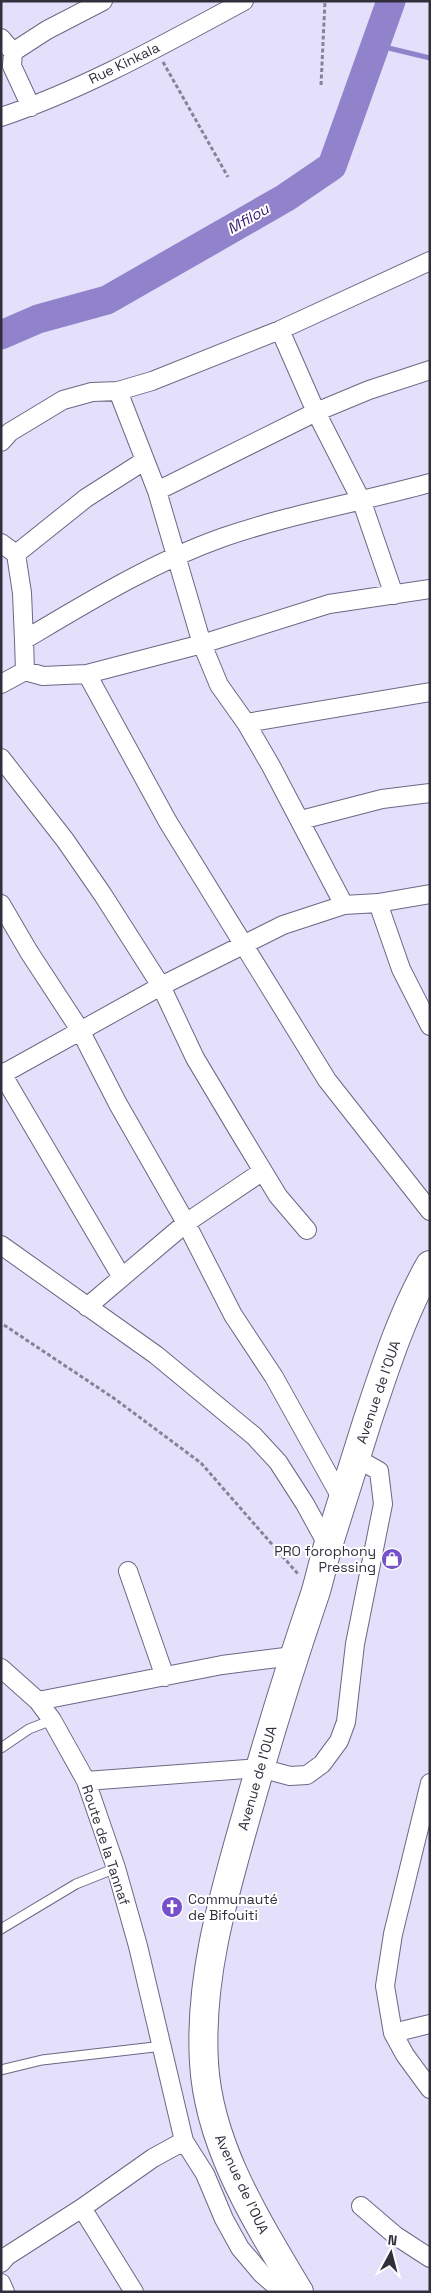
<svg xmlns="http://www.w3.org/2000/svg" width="431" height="2293" viewBox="0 0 431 2293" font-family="'Space Grotesk',sans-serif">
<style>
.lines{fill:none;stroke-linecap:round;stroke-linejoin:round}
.stream{stroke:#9183cb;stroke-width:5}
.river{stroke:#9183cb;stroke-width:29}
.lane-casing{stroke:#6c6784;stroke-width:11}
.street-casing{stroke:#6c6784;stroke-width:20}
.primary-casing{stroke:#6c6784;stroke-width:30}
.path{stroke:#868397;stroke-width:3;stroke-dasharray:4 2.5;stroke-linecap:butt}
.lane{stroke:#fff;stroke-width:9}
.street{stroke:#fff;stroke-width:18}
.primary{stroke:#fff;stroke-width:28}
.labels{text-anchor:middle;stroke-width:4;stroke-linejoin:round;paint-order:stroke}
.street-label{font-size:14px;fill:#312f3c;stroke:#fff}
.poi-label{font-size:14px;fill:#312f3c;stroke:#fff;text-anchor:end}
.water-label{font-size:15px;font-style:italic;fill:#35176c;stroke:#fff}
</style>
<rect width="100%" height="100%" fill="#e4e0fb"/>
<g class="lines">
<path class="stream" d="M 376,45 L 430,58"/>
<path class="river" d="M 1,335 L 38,319 L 107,300 L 285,198 L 332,166 L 391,1"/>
<g class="lane-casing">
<path id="lane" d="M 1,1748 L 29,1729 L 52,1720
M 1,1929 L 76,1884 L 116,1868
M 1,2070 L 42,2060 L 163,2046"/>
</g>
<g class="street-casing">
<path id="street" d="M 1,38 L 13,52 L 12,66 L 31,107
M 13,52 L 47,30 L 103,1
M 1,117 C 85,89 166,43 244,1
M 280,330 L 316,412 L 362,502 L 394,595
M 118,391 L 157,491 L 202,644 L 219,685 L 246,723 L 271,766 L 344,905
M 1,442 L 10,432 L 63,400 L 92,392 L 118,391 L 152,381 L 280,330 L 430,261
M 157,491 L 316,412 L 369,390 L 430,370
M 1,543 L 16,554 L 22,593 L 24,640
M 16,554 L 86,498 L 144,461
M 25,671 L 24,640 C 88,602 153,562 224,537 C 291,514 361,502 430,483
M 87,674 L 168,822 L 327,1080 L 430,1211
M 1,684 L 25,671 L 43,676 L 87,674 L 202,644 L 329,604 L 430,589
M 246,723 L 430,692
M 1,758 L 65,840 L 103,895 L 161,986 L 195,1058 L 238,1130 L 278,1196 L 307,1230
M 301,820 L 382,799 L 430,793
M 378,903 L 401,969 L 430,1026
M 1,904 L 29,952 L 80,1030 L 118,1104 L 186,1223 L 233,1315 L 274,1377 L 343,1501
M 1,1072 L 121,1276
M 1,1075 L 161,986 L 283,925 L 344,905 L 378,903 L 430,894
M 1,1245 L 156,1355 L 254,1436 L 278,1462 L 305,1504 L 328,1546
M 87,1307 L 186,1223 L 263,1171
M 128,1571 L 165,1677
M 1,1668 L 38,1701 L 52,1720 L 86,1781 L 116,1868 L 138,1946 L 184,2141 L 205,2174 L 224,2219 L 240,2248 L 262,2274 L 283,2292
M 38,1701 L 222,1665 L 293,1656
M 86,1781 L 260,1768 L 290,1776 L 307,1775 L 322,1764 L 339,1741 L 346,1722 L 355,1644 L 383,1504 L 379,1471 L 356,1458
M 430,1783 L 393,1934 L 385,1986 L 393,2033 L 405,2055 L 430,2089
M 393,2033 L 430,2024
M 361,2206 L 396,2236 L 430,2258
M 82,2208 L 134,2292
M 1,2263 L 7,2256 L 82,2208 L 153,2158 L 184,2141
M 1,2283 L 5,2292"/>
</g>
<g class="primary-casing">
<path id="primary" d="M 299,2292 C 257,2221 209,2147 204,2063 C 199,1978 223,1898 246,1817 C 267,1742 290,1667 315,1594 C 320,1578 323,1562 328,1546 C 341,1505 354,1463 367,1422 C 385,1368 402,1314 430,1265"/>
</g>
<path class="path" d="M 163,62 L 228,177
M 321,85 L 325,1
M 4,1325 L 115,1399 L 201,1463 L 298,1574"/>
<use href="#lane" class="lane"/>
<use href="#street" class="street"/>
<use href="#primary" class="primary"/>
</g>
<defs>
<g id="shop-disc" transform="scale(1.125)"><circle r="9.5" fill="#7552cc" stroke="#fff"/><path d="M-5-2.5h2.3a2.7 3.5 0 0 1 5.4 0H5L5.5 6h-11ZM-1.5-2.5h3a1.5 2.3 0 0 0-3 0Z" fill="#fff"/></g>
<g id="church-disc" transform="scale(1.125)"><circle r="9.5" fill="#7552cc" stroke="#fff"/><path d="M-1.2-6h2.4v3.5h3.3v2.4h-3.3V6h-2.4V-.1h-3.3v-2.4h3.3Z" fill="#fff"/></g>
</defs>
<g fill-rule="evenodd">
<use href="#shop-disc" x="392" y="1559"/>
<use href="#church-disc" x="172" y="1907"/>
</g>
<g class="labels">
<g class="street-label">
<text transform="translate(124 63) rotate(-26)" y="5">Rue Kinkala</text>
<text transform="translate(378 1392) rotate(-71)" y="5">Avenue de l'OUA</text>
<text transform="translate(257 1778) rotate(-74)" y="5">Avenue de l'OUA</text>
<text transform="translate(106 1845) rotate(72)" y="5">Route de la Tannaf</text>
<text transform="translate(242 2184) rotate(65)" y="5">Avenue de l'OUA</text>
</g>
<g class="poi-label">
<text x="376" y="1556">PRO forophony<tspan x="376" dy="16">Pressing</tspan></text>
<text x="188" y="1904" text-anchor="start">Communauté<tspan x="188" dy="16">de Bifouiti</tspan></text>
</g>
<g class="water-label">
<text transform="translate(248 219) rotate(-30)" y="5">Mfilou</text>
</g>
</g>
<rect width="431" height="2293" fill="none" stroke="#312f3c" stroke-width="5"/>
<g transform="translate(391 2253) rotate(7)" stroke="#ffffff" stroke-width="4" paint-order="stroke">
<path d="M0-4L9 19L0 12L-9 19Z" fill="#312f3c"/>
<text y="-8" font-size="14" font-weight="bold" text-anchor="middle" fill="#312f3c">N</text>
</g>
</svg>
